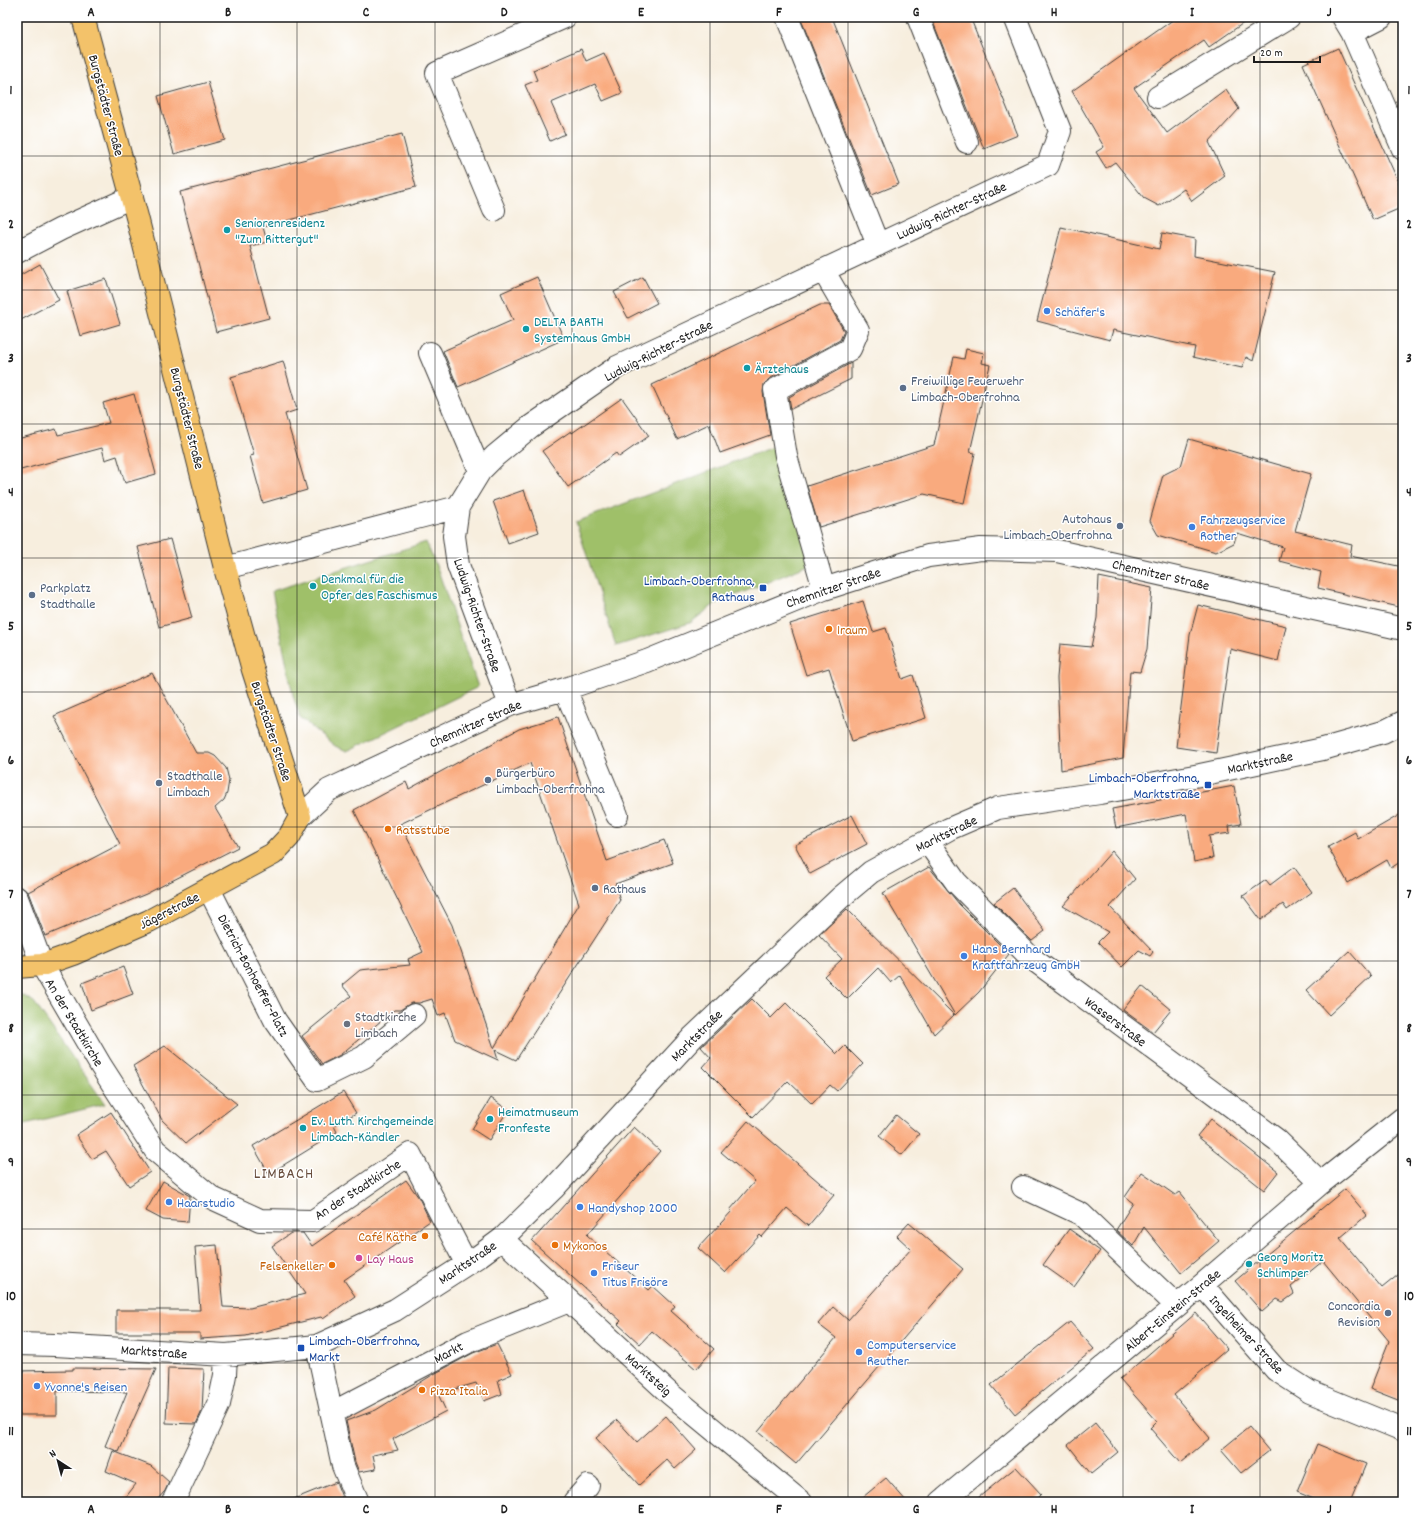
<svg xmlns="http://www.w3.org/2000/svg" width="1420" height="1519" viewBox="0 0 1420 1519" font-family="Dekko,sans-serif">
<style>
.green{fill:#9fc069;stroke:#5e6e42}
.building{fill:#f9aa7e;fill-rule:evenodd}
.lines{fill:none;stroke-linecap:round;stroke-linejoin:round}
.minor-casing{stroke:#3d3c39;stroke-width:24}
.major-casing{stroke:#3d3c39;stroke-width:24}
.minor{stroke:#fff;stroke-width:22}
.major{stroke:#f3c26a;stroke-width:22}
.grid{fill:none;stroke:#1c1c1c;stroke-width:1;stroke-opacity:0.55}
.culture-dot{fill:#0f9aa8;stroke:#fff;stroke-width:1.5}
.shop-dot{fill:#3f7fe0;stroke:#fff;stroke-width:1.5}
.service-dot{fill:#5c6f8a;stroke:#fff;stroke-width:1.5}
.transit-dot{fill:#1a4fb4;stroke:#fff;stroke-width:1.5}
.food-dot{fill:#e8710a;stroke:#fff;stroke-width:1.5}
.worship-dot{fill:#6b7280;stroke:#fff;stroke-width:1.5}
.hotel-dot{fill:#d1479c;stroke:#fff;stroke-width:1.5}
.labels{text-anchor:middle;stroke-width:3;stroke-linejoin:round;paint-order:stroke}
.street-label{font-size:14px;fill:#1c1c1c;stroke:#fff}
.culture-label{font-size:14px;fill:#0d838f;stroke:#fff;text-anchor:start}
.shop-label{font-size:14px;fill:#366cbe;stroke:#fff;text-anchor:start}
.service-label{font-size:14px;fill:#4e5e75;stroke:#fff;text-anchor:start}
.transit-label{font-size:14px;fill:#164399;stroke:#fff;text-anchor:end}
.food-label{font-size:14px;fill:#c56008;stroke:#fff;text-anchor:start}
.worship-label{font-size:14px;fill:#5b616d;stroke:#fff;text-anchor:start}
.hotel-label{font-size:14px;fill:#b23c85;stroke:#fff;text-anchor:start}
.quarter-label{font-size:16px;letter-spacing:1px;fill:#694e3e;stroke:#fff}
.neatline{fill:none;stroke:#1c1c1c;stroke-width:1.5}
.grid-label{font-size:13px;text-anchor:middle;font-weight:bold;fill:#1c1c1c}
</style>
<rect width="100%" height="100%" fill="#fff"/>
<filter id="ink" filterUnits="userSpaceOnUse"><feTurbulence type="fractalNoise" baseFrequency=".025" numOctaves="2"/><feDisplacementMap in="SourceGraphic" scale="8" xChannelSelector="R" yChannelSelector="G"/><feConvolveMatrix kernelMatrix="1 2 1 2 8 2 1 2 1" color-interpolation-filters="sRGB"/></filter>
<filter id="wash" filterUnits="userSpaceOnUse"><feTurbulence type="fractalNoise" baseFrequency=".012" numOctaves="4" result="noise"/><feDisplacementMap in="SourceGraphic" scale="16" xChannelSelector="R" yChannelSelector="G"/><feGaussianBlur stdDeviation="0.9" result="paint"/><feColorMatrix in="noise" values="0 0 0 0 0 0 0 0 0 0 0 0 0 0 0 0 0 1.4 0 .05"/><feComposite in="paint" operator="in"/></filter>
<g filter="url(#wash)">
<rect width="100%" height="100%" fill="#f7eede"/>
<path class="green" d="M 775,446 L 811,564 L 715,604 L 690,623 L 616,646 L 576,522 Z
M 426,542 L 438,570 L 478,687 L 347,751 L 335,746 L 300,718 L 293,695 L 272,591 Z
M 17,995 L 22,995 L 34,1002 L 105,1104 L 17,1126 Z"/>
<g id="blocks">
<path class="building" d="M 800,17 L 832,17 L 899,184 L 872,195 Z
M 931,17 L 970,17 L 1018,135 L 984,149 Z
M 1177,17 L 1252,17 L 1209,47 L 1204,40 L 1134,88 L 1167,133 L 1226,89 L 1239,109 L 1209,142 L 1225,176 L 1192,201 L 1184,189 L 1159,206 L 1144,198 L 1115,162 L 1106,168 L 1096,152 L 1104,147 L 1072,91 Z
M 1338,48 L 1403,192 L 1403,207 L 1373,220 L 1303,64 Z
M 581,49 L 586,61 L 604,53 L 622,93 L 603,101 L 595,84 L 551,103 L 565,134 L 550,141 L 525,85 L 537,80 L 533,70 Z
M 208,82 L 225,140 L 174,154 L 158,96 Z
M 402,134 L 416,187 L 263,227 L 267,242 L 250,246 L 269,318 L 216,332 L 180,192 Z
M 1061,227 L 1159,249 L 1162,233 L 1195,239 L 1194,256 L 1275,272 L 1253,361 L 1246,357 L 1242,368 L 1193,357 L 1195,347 L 1113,330 L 1110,340 L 1037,321 Z
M 40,264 L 59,300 L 17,322 L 17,277 Z
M 537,277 L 564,339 L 458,387 L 443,351 L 513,320 L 501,293 Z
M 643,277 L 657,303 L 628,318 L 614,292 Z
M 106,279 L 120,324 L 80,336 L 67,291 Z
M 820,305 L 829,305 L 844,331 L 840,340 L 769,379 L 764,384 L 763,392 L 770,435 L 720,453 L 709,424 L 677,439 L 652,385 Z
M 966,349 L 984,353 L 982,363 L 990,365 L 970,452 L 975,453 L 964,503 L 924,494 L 819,527 L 807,486 L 934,445 L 954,357 L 964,359 Z
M 283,361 L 297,410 L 285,414 L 307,490 L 263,503 L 250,456 L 254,455 L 231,377 Z
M 851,363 L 851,379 L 791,409 L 789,397 Z
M 134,394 L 156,474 L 125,483 L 117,456 L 105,460 L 102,448 L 17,471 L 17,439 L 56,429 L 58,435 L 109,423 L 103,403 Z
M 622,398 L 649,436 L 619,457 L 616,453 L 568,487 L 542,451 L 571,431 L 572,433 Z
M 1189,439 L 1311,474 L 1295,531 L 1352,545 L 1350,556 L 1403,567 L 1403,608 L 1318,588 L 1321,572 L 1279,561 L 1283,547 L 1237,533 L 1234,543 L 1216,552 L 1158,535 L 1150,521 L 1163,475 L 1181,466 Z
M 524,490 L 539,532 L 508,543 L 493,501 Z
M 170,539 L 192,618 L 159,627 L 138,547 Z
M 1099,577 L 1152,588 L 1147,649 L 1140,672 L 1130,671 L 1123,758 L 1061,770 L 1057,678 L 1060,644 L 1091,647 L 1097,618 Z
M 863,601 L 873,632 L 886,628 L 902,679 L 913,675 L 926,718 L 852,741 L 829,668 L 806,675 L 790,624 Z
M 1198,605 L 1286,626 L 1278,661 L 1230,649 L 1216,753 L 1176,747 L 1190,635 Z
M 152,673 L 196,753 L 209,753 L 215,756 L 226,768 L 229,780 L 227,793 L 224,800 L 215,808 L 238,847 L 146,894 L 45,936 L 28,892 L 120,844 L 54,716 Z
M 558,717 L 607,861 L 664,840 L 673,863 L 615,884 L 620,900 L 516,1060 L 495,1050 L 498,1060 L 455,1040 L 445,1013 L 438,1016 L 432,999 L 419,1003 L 411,1003 L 400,1010 L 394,1010 L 340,1055 L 322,1064 L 302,1036 L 351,996 L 342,985 L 360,970 L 410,965 L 408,959 L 423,952 L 354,810 L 406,782 L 409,789 L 519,729 ZM 530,763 L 579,904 L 494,1048 L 452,925 L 400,824 Z
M 1234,786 L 1241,824 L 1229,826 L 1230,833 L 1209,836 L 1213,858 L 1194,862 L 1186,814 L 1116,828 L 1112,809 Z
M 1403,813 L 1403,860 L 1391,868 L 1387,860 L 1348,883 L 1328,847 L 1355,832 L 1358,839 Z
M 852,815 L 867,844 L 810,874 L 795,845 Z
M 1112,851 L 1135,879 L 1110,907 L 1153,952 L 1150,956 L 1139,950 L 1122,967 L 1098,942 L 1108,932 L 1063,906 Z
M 929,867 L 959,904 L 1009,954 L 979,992 L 955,1015 L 883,893 Z
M 1294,867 L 1312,892 L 1287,910 L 1283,904 L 1261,920 L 1243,896 L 1266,880 L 1270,885 Z
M 1013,888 L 1045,931 L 1032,941 L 994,903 Z
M 847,909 L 954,1015 L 934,1034 L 900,975 L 891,983 L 878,968 L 847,999 L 824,976 L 842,959 L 819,935 Z
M 1349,951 L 1371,976 L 1329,1015 L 1306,990 Z
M 123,967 L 133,994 L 91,1010 L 82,983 Z
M 1142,986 L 1171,1010 L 1153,1032 L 1123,1010 Z
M 752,999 L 771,1018 L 786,1003 L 837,1054 L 845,1046 L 863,1064 L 837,1091 L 830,1085 L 812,1104 L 788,1081 L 753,1117 L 703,1067 L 711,1058 L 701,1047 Z
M 165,1046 L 237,1104 L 186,1143 L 162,1120 L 133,1066 Z
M 343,1092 L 356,1113 L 334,1126 L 337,1132 L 269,1174 L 253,1146 Z
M 491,1098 L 508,1110 L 489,1140 L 472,1129 Z
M 111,1112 L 150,1172 L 129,1186 L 106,1151 L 92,1159 L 76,1135 Z
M 896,1115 L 919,1134 L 902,1155 L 879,1136 Z
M 1211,1119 L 1278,1172 L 1264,1190 L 1197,1136 Z
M 748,1121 L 834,1195 L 808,1226 L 787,1208 L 762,1237 L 760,1235 L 725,1273 L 698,1248 L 732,1211 L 730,1210 L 755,1181 L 721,1152 Z
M 634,1127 L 660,1151 L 587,1235 L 649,1290 L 653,1286 L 675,1306 L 671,1311 L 714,1349 L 696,1369 L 652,1331 L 640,1344 L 618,1324 L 621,1321 L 532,1241 Z
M 1142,1172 L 1175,1195 L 1179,1192 L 1219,1241 L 1181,1273 L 1144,1227 L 1133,1246 L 1116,1230 L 1133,1203 L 1125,1197 Z
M 406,1180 L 419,1198 L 430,1221 L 344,1280 L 355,1296 L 323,1319 L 321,1317 L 246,1336 L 200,1339 L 200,1333 L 116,1333 L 116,1310 L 200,1310 L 195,1247 L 217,1245 L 223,1307 L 250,1308 L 305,1294 L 272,1246 L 291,1233 L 303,1233 L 312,1246 Z
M 163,1181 L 190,1196 L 188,1222 L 163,1220 L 146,1211 Z
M 1345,1189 L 1367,1215 L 1340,1238 L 1382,1288 L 1403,1271 L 1403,1402 L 1370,1389 L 1389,1341 L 1323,1261 L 1291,1287 L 1294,1294 L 1283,1302 L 1277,1299 L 1262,1312 L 1235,1281 Z
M 909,1223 L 963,1269 L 796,1464 L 758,1432 L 836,1338 L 818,1324 L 833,1307 L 848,1320 L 911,1249 L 897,1236 Z
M 1069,1229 L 1100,1251 L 1074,1287 L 1043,1265 Z
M 1196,1313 L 1227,1349 L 1174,1395 L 1210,1438 L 1180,1463 L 1150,1428 L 1157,1421 L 1120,1379 Z
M 1070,1322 L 1094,1349 L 1015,1414 L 991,1385 Z
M 497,1344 L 512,1374 L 498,1380 L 502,1394 L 484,1401 L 476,1383 L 438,1394 L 446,1411 L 393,1439 L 398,1450 L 373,1455 L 376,1469 L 359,1472 L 355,1462 L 346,1421 L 376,1410 L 434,1374 L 473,1353 Z
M 73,1368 L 156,1369 L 119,1452 L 105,1446 L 127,1392 L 57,1391 L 57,1415 L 17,1415 L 17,1371 L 73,1370 Z
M 168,1368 L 204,1369 L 202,1411 L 196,1424 L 166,1423 Z
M 666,1416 L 696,1450 L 675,1469 L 667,1460 L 639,1485 L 596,1438 L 617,1420 L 637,1442 Z
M 1095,1423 L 1118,1452 L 1091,1474 L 1068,1445 Z
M 1249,1427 L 1269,1451 L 1241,1473 L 1221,1450 Z
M 1317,1444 L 1366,1464 L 1350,1502 L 1321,1502 L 1297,1492 Z
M 113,1451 L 151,1466 L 169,1482 L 165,1491 L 155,1502 L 122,1502 L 136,1484 L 106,1471 Z
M 1016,1467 L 1041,1494 L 1033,1502 L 973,1502 Z
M 886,1478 L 907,1502 L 857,1502 Z
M 336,1482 L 344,1502 L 289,1502 L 289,1501 Z"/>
</g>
</g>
<g filter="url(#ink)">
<use href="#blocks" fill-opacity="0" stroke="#3d3c39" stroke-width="1"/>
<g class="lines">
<g class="minor-casing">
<path id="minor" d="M 787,17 L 878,245
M 918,17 L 967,142
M 1343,17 L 1352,32 L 1403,149
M 1352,32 L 1381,17
M 1158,97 L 1289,17
M 494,210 L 437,73 L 565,17
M 17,252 L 61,229 L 132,197
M 823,270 L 858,330 L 850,349 L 775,390 L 786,456 L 824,589
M 430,353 L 480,471
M 225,568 L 458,507
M 565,689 L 617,815
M 510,705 L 458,565 L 454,536 L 458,507 L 480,471 L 495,456 L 530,427 L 617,367 L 1048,165 L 1060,131 L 1015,17
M 300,817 L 329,790 L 510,705 L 565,689 L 647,661 L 824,589 L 928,556 L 981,549 L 1057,551 L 1403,629
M 927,841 L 956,882 L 1030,957 L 1277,1140 L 1321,1183
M 209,889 L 275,1020 L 317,1080 L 364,1057 L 414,1015
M 17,898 L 42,965 L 101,1066 L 155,1150 L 212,1198 L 260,1220 L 313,1221 L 410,1154 L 466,1263
M 1023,1187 L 1081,1214 L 1177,1306
M 502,1239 L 669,1393 L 801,1502
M 1202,1285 L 1276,1370 L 1310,1392 L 1403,1430
M 17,1344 L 55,1345 L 226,1355 L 317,1346 L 395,1310 L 479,1256 L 502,1239 L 553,1189 L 693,1037 L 840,898 L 871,872 L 949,829 L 998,808 L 1100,793 L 1200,775 L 1323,749 L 1383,732 L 1403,722
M 317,1346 L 343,1466 L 358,1502
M 332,1413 L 468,1342 L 569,1301
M 173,1502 L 219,1404 L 225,1375 L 226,1355
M 574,1502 L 588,1486
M 941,1502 L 1202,1285 L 1321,1183 L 1403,1118"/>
</g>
<g class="major-casing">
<path id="major" d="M 17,967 L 42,965 L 73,954 L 149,921 L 273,854 L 289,837 L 300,817 L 253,670 L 225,568 L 137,217 L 83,17"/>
</g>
<use href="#minor" class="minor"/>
<use href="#major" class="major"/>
</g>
</g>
<path class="grid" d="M 160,17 L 160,1502M 297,17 L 297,1502M 435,17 L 435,1502M 572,17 L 572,1502M 710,17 L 710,1502M 848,17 L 848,1502M 985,17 L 985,1502M 1123,17 L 1123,1502M 1260,17 L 1260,1502M 17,156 L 1403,156M 17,290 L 1403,290M 17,424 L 1403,424M 17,558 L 1403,558M 17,692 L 1403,692M 17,827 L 1403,827M 17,961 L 1403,961M 17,1095 L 1403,1095M 17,1229 L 1403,1229M 17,1363 L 1403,1363"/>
<g class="culture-dot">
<circle cx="227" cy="230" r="4"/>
<circle cx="526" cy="329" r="4"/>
<circle cx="747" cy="368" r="4"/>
<circle cx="313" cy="586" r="4"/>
<circle cx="490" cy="1119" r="4"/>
<circle cx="303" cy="1128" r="4"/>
<circle cx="1249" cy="1264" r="4"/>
</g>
<g class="shop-dot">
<circle cx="1047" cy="311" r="4"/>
<circle cx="1192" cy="527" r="4"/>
<circle cx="964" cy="956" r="4"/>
<circle cx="169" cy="1202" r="4"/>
<circle cx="580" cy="1207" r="4"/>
<circle cx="594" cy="1273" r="4"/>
<circle cx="859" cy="1352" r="4"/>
<circle cx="37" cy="1386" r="4"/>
</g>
<g class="service-dot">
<circle cx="903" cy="388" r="4"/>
<circle cx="1120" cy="526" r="4"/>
<circle cx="32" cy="595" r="4"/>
<circle cx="488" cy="780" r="4"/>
<circle cx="159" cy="783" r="4"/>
<circle cx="595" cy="888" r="4"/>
<circle cx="1388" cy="1313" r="4"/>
</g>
<g class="transit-dot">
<rect x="759" y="584" width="8" height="8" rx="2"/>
<rect x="1204" y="781" width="8" height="8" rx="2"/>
<rect x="297" y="1344" width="8" height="8" rx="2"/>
</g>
<g class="food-dot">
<circle cx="829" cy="629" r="4"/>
<circle cx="388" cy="829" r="4"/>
<circle cx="425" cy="1236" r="4"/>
<circle cx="555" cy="1245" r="4"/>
<circle cx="332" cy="1265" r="4"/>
<circle cx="422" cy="1390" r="4"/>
</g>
<circle class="worship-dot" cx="347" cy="1024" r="4"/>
<circle class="hotel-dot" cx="359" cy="1258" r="4"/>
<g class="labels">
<g class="street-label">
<text transform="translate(107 105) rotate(75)" y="5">Burgstädter Straße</text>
<text transform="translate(951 210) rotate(-25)" y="5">Ludwig-Richter-Straße</text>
<text transform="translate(658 350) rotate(-27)" y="5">Ludwig-Richter-Straße</text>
<text transform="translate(188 418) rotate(76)" y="5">Burgstädter Straße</text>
<text transform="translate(1161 574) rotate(13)" y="5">Chemnitzer Straße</text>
<text transform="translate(833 587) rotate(-19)" y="5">Chemnitzer Straße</text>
<text transform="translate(478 615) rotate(71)" y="5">Ludwig-Richter-Straße</text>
<text transform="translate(475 723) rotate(-24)" y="5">Chemnitzer Straße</text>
<text transform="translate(272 731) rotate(72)" y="5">Burgstädter Straße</text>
<text transform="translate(1260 762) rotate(-12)" y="5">Marktstraße</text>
<text transform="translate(946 833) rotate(-26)" y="5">Marktstraße</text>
<text transform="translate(169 910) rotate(-27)" y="5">Jägerstraße</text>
<text transform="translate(254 975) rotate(62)" y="5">Dietrich-Bonhoeffer-Platz</text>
<text transform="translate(1116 1021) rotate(37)" y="5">Wasserstraße</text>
<text transform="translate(75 1022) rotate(59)" y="5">An der Stadtkirche</text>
<text transform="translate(696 1035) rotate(-45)" y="5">Marktstraße</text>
<text transform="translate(357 1189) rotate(-33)" y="5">An der Stadtkirche</text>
<text transform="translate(467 1262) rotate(-34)" y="5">Marktstraße</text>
<text transform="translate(1172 1310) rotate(-40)" y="5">Albert-Einstein-Straße</text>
<text transform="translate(1247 1334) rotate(47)" y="5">Ingelheimer Straße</text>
<text transform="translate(154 1351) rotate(4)" y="5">Marktstraße</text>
<text transform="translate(448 1352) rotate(-28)" y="5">Markt</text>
<text transform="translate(649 1374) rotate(42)" y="5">Marktsteig</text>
</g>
<g class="culture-label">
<text x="235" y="227">Seniorenresidenz<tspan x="235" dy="16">"Zum Rittergut"</tspan></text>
<text x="534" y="326">DELTA BARTH<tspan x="534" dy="16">Systemhaus GmbH</tspan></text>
<text x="755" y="373">Ärztehaus</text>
<text x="321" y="583">Denkmal für die<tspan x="321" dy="16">Opfer des Faschismus</tspan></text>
<text x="498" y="1116">Heimatmuseum<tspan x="498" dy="16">Fronfeste</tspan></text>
<text x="311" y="1125">Ev. Luth. Kirchgemeinde<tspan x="311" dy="16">Limbach-Kändler</tspan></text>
<text x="1257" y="1261">Georg Moritz<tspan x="1257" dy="16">Schlimper</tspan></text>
</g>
<g class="shop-label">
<text x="1055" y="316">Schäfer's</text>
<text x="1200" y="524">Fahrzeugservice<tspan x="1200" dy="16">Rother</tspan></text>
<text x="972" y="953">Hans Bernhard<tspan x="972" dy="16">Kraftfahrzeug GmbH</tspan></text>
<text x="177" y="1207">Haarstudio</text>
<text x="588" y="1212">Handyshop 2000</text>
<text x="602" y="1270">Friseur<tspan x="602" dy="16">Titus Frisöre</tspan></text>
<text x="867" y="1349">Computerservice<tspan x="867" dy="16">Reuther</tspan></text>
<text x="45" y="1391">Yvonne's Reisen</text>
</g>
<g class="service-label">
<text x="911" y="385">Freiwillige Feuerwehr<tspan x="911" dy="16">Limbach-Oberfrohna</tspan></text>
<text x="1112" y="523" text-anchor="end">Autohaus<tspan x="1112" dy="16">Limbach-Oberfrohna</tspan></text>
<text x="40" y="592">Parkplatz<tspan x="40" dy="16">Stadthalle</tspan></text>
<text x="496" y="777">Bürgerbüro<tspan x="496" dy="16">Limbach-Oberfrohna</tspan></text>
<text x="167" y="780">Stadthalle<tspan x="167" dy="16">Limbach</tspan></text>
<text x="603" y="893">Rathaus</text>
<text x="1380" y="1310" text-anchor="end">Concordia<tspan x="1380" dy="16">Revision</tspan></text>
</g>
<g class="transit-label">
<text x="755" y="585">Limbach-Oberfrohna,<tspan x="755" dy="16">Rathaus</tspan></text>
<text x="1200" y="782">Limbach-Oberfrohna,<tspan x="1200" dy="16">Marktstraße</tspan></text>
<text x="309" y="1345" text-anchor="start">Limbach-Oberfrohna,<tspan x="309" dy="16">Markt</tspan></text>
</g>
<g class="food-label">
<text x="837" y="634">1raum</text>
<text x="396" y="834">Ratsstube</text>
<text x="417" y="1241" text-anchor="end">Café Käthe</text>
<text x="563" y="1250">Mykonos</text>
<text x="324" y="1270" text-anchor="end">Felsenkeller</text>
<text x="430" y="1395">Pizza Italia</text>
</g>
<g class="worship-label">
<text x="355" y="1021">Stadtkirche<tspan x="355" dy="16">Limbach</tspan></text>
</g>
<g class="hotel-label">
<text x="367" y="1263">Lay Haus</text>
</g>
<g class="quarter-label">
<text x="284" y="1178">LIMBACH</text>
</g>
</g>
<rect width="1420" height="1519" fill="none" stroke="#fff" stroke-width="44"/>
<g transform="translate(58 1461) rotate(324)" stroke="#ffffff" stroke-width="3" paint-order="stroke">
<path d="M0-3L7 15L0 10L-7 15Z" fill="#1c1c1c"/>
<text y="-6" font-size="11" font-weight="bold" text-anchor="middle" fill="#1c1c1c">N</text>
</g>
<path d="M1254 56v6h66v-6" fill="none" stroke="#1c1c1c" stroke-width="2"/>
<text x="1260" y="56" font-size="12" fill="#1c1c1c" stroke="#ffffff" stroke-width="3" paint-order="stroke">20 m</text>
<rect x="22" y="22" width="1376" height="1475" class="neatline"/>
<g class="grid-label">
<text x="91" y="16">A</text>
<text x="228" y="16">B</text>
<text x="366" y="16">C</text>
<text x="504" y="16">D</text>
<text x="641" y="16">E</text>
<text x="779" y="16">F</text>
<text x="916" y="16">G</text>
<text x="1054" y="16">H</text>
<text x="1192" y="16">I</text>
<text x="1329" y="16">J</text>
<text x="11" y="94">1</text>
<text x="1409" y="94">1</text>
<text x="11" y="228">2</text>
<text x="1409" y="228">2</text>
<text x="11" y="362">3</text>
<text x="1409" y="362">3</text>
<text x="11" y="496">4</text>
<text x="1409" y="496">4</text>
<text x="11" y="630">5</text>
<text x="1409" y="630">5</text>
<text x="11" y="764">6</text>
<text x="1409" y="764">6</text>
<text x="11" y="898">7</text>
<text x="1409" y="898">7</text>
<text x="11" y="1032">8</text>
<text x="1409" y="1032">8</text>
<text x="11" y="1166">9</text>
<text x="1409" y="1166">9</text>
<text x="11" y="1300">10</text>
<text x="1409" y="1300">10</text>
<text x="11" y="1435">11</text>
<text x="1409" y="1435">11</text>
<text x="91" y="1513">A</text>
<text x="228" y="1513">B</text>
<text x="366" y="1513">C</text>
<text x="504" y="1513">D</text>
<text x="641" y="1513">E</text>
<text x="779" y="1513">F</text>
<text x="916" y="1513">G</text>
<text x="1054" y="1513">H</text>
<text x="1192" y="1513">I</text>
<text x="1329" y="1513">J</text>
</g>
</svg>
